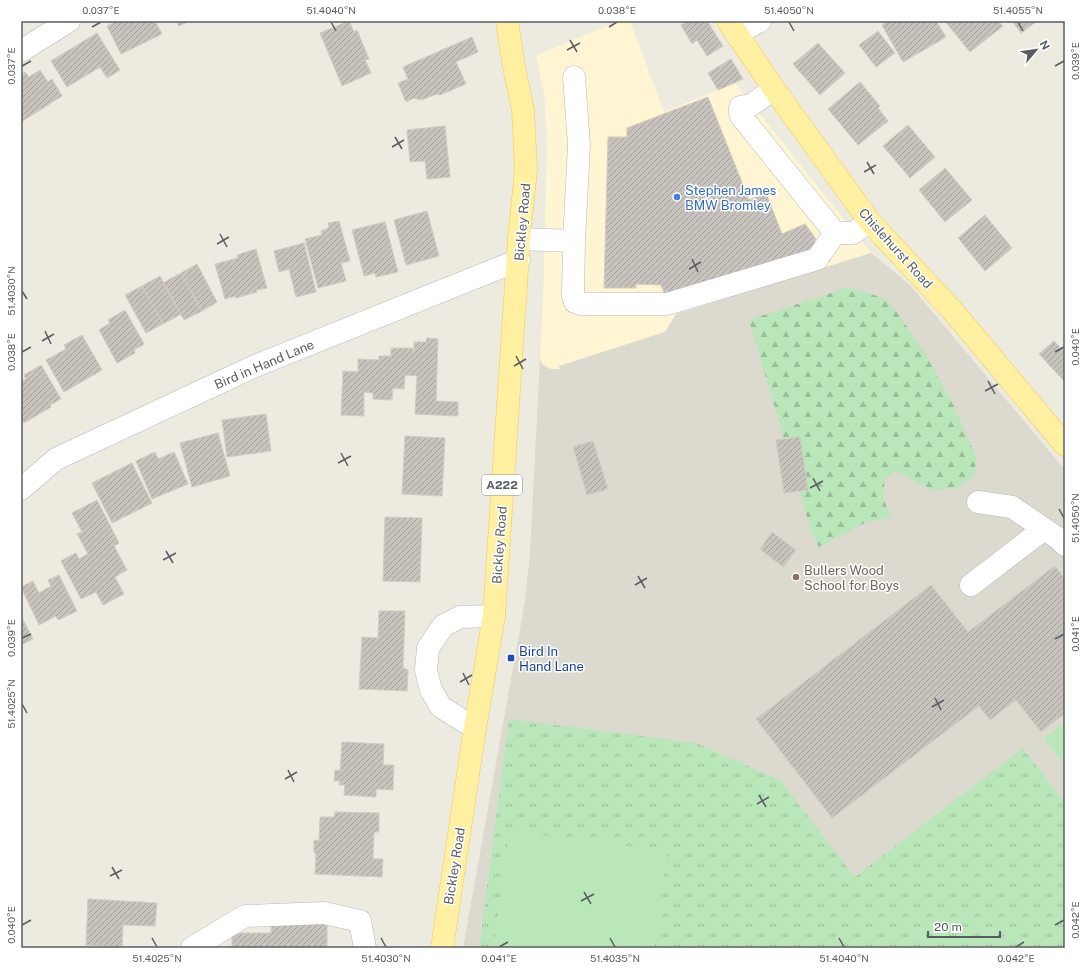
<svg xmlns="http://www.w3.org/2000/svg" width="1086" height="969" viewBox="0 0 1086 969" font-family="'Public Sans',sans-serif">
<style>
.commercial{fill:#fff5d2}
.education{fill:#dcd9ce}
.grass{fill:url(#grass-tufts)}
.forest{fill:url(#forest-firs)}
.pitch{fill:#bae7ba}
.building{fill:url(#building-hatch);stroke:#d2cbbe}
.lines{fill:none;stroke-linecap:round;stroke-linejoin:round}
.minor-casing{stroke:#b5b8be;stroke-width:23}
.major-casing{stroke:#f9c94c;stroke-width:23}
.minor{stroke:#fff;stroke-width:22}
.major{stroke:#fff0a2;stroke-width:22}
.ticks{fill:none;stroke:#585d62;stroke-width:1.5}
.shop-dot{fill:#3f7fe0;stroke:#fff;stroke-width:1.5}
.education-dot{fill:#8d6e63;stroke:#fff;stroke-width:1.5}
.transit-dot{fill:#1a4fb4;stroke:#fff;stroke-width:1.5}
.labels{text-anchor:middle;stroke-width:3;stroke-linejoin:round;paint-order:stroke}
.shield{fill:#fff;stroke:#8a8e91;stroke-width:1}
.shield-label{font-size:12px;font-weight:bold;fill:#585d62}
.shop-label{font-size:13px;fill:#366cbe;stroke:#fff;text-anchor:start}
.street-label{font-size:13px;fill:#585d62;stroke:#fff}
.education-label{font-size:13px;fill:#785e54;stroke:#fff;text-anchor:start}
.transit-label{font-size:13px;fill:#164399;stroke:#fff;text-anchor:start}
.neatline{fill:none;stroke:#585d62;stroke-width:1.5}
.ticks-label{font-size:10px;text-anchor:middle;fill:#585d62}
</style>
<defs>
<pattern id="grass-tufts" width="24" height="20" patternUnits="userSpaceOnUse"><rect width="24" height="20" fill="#bae7ba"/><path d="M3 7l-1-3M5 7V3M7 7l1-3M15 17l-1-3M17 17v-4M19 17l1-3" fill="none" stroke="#9abe9b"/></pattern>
<pattern id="forest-firs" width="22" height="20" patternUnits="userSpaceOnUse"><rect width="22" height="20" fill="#bae7ba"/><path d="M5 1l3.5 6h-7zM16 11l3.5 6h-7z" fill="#9abe9b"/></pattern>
<pattern id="building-hatch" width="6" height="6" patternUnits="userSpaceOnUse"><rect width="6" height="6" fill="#c8c4bd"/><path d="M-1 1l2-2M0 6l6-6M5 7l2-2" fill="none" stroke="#a5a29d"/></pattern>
</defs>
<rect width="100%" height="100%" fill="#edeadf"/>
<path class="commercial" d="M 620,21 L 630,21 L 664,112 L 735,83 L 871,253 L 676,314 L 665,332 L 559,366 L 560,369 L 551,369 L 542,364 L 540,358 L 543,302 L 547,139 L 544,94 L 536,55 Z"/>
<path class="education" d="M 871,253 L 910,285 L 1065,470 L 1065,948 L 463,948 L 525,601 L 530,554 L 540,358 L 542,364 L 547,367 L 551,369 L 560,369 L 559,366 L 665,332 L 676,314 Z"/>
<path class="grass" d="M 509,719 L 696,743 L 780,780 L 855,877 L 1023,748 L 1065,803 L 1065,948 L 479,948 Z"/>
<path class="forest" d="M 849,287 L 886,299 L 900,316 L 924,351 L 954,406 L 976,457 L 975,476 L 958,487 L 936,491 L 916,482 L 904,475 L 894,471 L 885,480 C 882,497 883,503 893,517 L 867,522 L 819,547 L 811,531 L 749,320 Z"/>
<path class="pitch" d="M 1065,722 L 1065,766 L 1044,738 Z
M 509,831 L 667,851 L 654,948 L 494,948 Z"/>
<path class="building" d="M 117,21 L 155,21 L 162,34 L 121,54 L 107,26 Z
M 176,21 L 190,21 L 179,26 Z
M 349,21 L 354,32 L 357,30 L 369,59 L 365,60 L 371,73 L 342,86 L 320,33 Z
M 683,21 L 707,21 L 723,46 L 707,56 L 697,40 L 692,44 L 681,25 L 685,23 Z
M 888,21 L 936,21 L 946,37 L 903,62 L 882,25 Z
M 945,21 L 998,21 L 1003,26 L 970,52 Z
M 1007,21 L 1037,21 L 1021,33 L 1012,21 L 1009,23 Z
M 878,31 L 895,53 L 876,67 L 859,45 Z
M 97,33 L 120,70 L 107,78 L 100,67 L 67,87 L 51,61 Z
M 472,37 L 478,52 L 456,62 L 466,84 L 440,95 L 437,94 L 421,100 L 414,98 L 406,102 L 398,83 L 408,79 L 403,67 Z
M 818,43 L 845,73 L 820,95 L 793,64 Z
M 731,59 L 743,79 L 718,90 L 708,73 Z
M 40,70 L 48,82 L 52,79 L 62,96 L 21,122 L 21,75 L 25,72 L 29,77 Z
M 860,82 L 880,106 L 878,108 L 888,121 L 858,145 L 828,109 Z
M 708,97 L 749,200 L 766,193 L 782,234 L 805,224 L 816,239 L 810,251 L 665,295 L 661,285 L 636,284 L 636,288 L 604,288 L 608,137 L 627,137 L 627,128 Z
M 908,125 L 935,157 L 910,178 L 883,146 Z
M 445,126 L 450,177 L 427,179 L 425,161 L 410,162 L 407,130 Z
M 945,168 L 972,200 L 945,222 L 919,190 Z
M 427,211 L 439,256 L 406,265 L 394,220 Z
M 985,215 L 1012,248 L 985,271 L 958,238 Z
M 339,221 L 350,261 L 341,263 L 346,281 L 318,288 L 305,239 L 322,235 L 321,231 L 329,228 L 328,223 Z
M 385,222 L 398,272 L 376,277 L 375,273 L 364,276 L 352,230 Z
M 304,243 L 316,292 L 296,297 L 289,269 L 279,272 L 274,251 Z
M 256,249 L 267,288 L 256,290 L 257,292 L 236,298 L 235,296 L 225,299 L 215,264 L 238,258 L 237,255 Z
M 197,264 L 217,302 L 202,311 L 181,273 Z
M 181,273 L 202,311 L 184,320 L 163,283 Z
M 160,276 L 181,314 L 163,324 L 142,286 Z
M 142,286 L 163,324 L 146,333 L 125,295 Z
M 125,310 L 144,344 L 134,350 L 135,353 L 117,363 L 99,330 L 110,323 L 108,320 Z
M 82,335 L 102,370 L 64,392 L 46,360 L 66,349 L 64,345 Z
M 427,338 L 438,339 L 436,401 L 458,402 L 458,416 L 415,414 L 417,376 L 405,375 L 404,389 L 393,388 L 392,400 L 373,399 L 373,393 L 364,392 L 364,416 L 341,415 L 343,371 L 358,372 L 358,359 L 379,360 L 379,356 L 391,356 L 391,348 L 413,348 L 413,352 L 414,352 L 414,342 L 426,342 Z
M 1054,341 L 1064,351 L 1065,350 L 1065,382 L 1039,354 Z
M 41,365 L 61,399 L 50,405 L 51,407 L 24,423 L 21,417 L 21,382 L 26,379 L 24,375 Z
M 266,414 L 271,451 L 227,457 L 222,420 Z
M 218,433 L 230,476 L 192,487 L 180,443 Z
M 405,436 L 445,438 L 442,496 L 402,494 Z
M 800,437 L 808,490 L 784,493 L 776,440 Z
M 593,441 L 608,489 L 587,495 L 573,447 Z
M 155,452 L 158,459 L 174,452 L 188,484 L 152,499 L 136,461 Z
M 132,463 L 152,503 L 112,523 L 92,483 Z
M 97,500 L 119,543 L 114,546 L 127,570 L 115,577 L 124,594 L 103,605 L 96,592 L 81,599 L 61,561 L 76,553 L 79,559 L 88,554 L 77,534 L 82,532 L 72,513 Z
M 385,517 L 422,518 L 420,582 L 383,581 Z
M 772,532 L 796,550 L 783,567 L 760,549 Z
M 1055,566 L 1065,579 L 1065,713 L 1041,732 L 1016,700 L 990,720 L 979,706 L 832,818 L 756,719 L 931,585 L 968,632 Z
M 59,575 L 77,611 L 58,620 L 56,616 L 39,625 L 21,587 L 33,581 L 39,593 L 51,586 L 48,580 Z
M 379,611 L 405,611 L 403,668 L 408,670 L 407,691 L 359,689 L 362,637 L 378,638 Z
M 21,616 L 33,639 L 21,645 Z
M 342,742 L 384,744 L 383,765 L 394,765 L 393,790 L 376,789 L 376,797 L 344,795 L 345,785 L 339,785 L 340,781 L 334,781 L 335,770 L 340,771 Z
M 335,812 L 379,813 L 379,832 L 374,832 L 373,859 L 383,859 L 382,877 L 315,874 L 316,853 L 314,853 L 314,840 L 319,841 L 320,817 L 334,817 Z
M 88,899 L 157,903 L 155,926 L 123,925 L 122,947 L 86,945 Z
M 272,917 L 327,918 L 327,948 L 232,948 L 232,933 L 271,933 Z"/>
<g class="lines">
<g class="minor-casing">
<path id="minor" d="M 736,34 L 760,21
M 21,51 L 69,21
M 774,89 L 751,105 L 740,107 L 740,112 L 741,116 L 835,233 L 853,233 L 870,222
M 519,239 L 574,241 L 579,145 L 574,77
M 574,241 L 573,296 L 575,302 L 581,304 L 667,304 L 817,259 L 835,233
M 21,489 L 56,459 L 255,366 L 519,260
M 978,502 L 1012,507 L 1059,539 L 1065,545
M 971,585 L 1044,529
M 475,728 L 441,707 L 431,690 L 426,670 L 428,648 L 443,626 L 460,617 L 494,616
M 192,948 L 245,916 L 324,913 L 360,921 L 365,948"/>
</g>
<g class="major-casing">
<path id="major" d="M 728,21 L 774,89 L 870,222 L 952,310 L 1065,445
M 442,948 L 475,728 L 494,616 L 519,239 L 526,169 L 523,110 L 514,67 L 507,21"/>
</g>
<use href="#minor" class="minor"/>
<use href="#major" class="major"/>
</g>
<path class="ticks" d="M 331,22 L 336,31M 789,22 L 794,31M 1018,22 L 1023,31M 92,27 L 101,22M 609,27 L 617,22M 570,40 L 577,52M 567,50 L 580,43M 22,66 L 31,61M 1055,66 L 1064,61M 395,137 L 402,149M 392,147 L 404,140M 867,162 L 874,174M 864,172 L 876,165M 220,234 L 227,247M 217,244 L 229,237M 692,259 L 698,272M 689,269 L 701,262M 22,291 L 27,299M 45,331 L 51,344M 42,341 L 54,334M 22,352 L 31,347M 1055,352 L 1064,347M 516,356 L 523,369M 514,366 L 526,359M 988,381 L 995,394M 985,391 L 998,384M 341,453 L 348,466M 338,463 L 351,456M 813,478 L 820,491M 810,488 L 823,481M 1059,509 L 1064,518M 166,551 L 173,563M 163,560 L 176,553M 638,576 L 645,588M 635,585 L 647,578M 22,638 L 31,634M 1055,639 L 1064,634M 463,673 L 469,685M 460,682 L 472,675M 935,698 L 941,710M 22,704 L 27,713M 932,707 L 944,700M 288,770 L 294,782M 285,779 L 297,772M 759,795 L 766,807M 757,804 L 769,797M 112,867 L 119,879M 110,876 L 122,870M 584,892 L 591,904M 581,901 L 594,894M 22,925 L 31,920M 1055,925 L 1064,920M 152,938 L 157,947M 381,938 L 386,947M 610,938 L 615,947M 839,938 L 844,947M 499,947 L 508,942M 1016,947 L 1024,942"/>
<circle class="shop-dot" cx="677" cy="197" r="4"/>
<circle class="education-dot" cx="796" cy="577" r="4"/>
<rect class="transit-dot" x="507" y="654" width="8" height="8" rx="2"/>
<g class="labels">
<rect class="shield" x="482" y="475" width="40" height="20" rx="3"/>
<g class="shield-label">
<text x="502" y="489">A222</text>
</g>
<g class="shop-label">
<text x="685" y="195">Stephen James<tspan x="685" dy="15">BMW Bromley</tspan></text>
</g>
<g class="street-label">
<text transform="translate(522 222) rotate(-85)" y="5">Bickley Road</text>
<text transform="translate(896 248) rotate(48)" y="5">Chislehurst Road</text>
<text transform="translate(264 364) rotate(-23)" y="5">Bird in Hand Lane</text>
<text transform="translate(499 545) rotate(-86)" y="5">Bickley Road</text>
<text transform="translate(454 866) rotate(-81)" y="5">Bickley Road</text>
</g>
<g class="education-label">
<text x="804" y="575">Bullers Wood<tspan x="804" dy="15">School for Boys</tspan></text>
</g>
<g class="transit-label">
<text x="519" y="656">Bird In<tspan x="519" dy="15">Hand Lane</tspan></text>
</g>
</g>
<rect width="1086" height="969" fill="none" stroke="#ffffff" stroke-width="44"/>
<g transform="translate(1036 50) rotate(61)" stroke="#ffffff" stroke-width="3" paint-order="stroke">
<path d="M0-3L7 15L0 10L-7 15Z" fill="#585d62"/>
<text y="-6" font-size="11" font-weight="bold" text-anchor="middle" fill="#585d62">N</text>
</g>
<path d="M928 931v6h72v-6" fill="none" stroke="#585d62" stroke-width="2"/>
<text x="934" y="931" font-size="12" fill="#585d62" stroke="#ffffff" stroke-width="3" paint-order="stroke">20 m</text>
<rect x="22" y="22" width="1042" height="925" class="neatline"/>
<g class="ticks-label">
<text x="101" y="14">0.037°E</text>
<text x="331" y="14">51.4040°N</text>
<text x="617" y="14">0.038°E</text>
<text x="789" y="14">51.4050°N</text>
<text x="1018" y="14">51.4055°N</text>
<text transform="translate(1075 61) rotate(-90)" y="4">0.039°E</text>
<text transform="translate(11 66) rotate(-90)" y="4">0.037°E</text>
<text transform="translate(11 291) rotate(-90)" y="4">51.4030°N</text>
<text transform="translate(1075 347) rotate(-90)" y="4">0.040°E</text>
<text transform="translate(11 352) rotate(-90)" y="4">0.038°E</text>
<text transform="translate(1075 518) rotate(-90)" y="4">51.4050°N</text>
<text transform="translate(1075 634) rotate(-90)" y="4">0.041°E</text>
<text transform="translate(11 638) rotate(-90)" y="4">0.039°E</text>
<text transform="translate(11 704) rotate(-90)" y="4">51.4025°N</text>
<text transform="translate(1075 920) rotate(-90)" y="4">0.042°E</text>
<text transform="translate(11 925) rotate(-90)" y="4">0.040°E</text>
<text x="157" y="962">51.4025°N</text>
<text x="386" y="962">51.4030°N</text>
<text x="499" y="962">0.041°E</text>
<text x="615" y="962">51.4035°N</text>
<text x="844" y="962">51.4040°N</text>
<text x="1016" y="962">0.042°E</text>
</g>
</svg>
